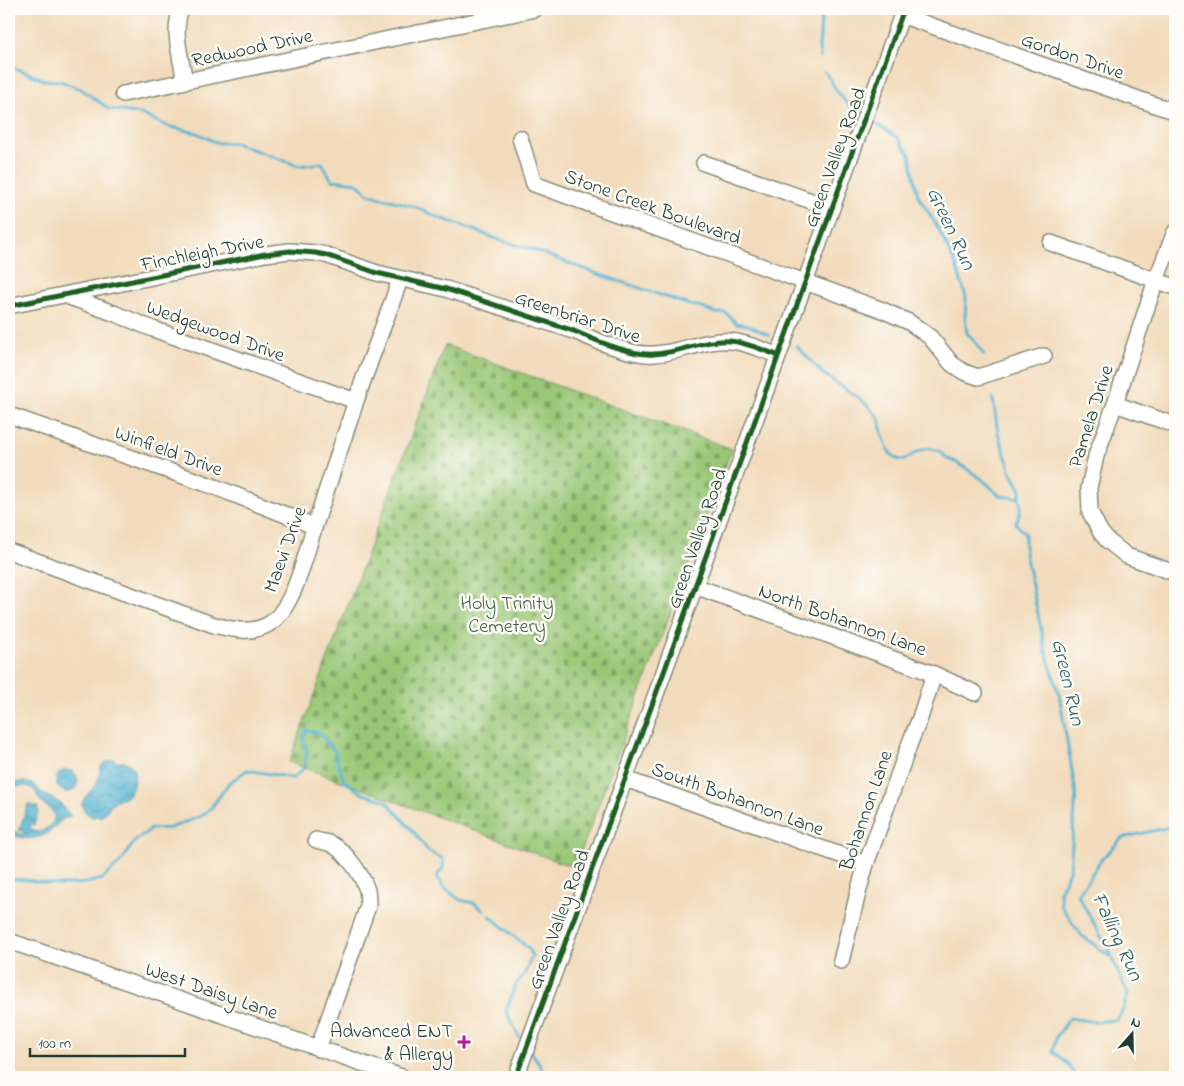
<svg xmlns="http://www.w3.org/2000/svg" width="1184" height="1086" viewBox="0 0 1184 1086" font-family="'Indie Flower',sans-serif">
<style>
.cemetery{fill:url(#cemetery-stones);stroke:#5c8255}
.water{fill:url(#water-waves);stroke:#387882}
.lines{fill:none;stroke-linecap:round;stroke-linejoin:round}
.stream{stroke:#52b3d1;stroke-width:3}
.minor-casing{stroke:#888c78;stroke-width:18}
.minor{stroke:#fff;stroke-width:15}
.cycleway-casing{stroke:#fdfcf7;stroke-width:8}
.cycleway{stroke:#1b5e20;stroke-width:5}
.poi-dot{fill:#b5179e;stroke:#fdfcf7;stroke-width:2}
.labels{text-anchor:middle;stroke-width:5;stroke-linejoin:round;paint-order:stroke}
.street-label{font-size:20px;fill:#1f3d34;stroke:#fdfcf7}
.park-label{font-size:20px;fill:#3e6044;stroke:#fdfcf7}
.poi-label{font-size:20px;fill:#1f3d34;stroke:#fdfcf7;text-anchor:end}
.water-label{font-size:21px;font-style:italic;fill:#2e6063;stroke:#fdfcf7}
</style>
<defs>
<pattern id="cemetery-stones" width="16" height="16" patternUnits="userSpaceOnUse" patternTransform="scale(1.25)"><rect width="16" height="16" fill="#99c776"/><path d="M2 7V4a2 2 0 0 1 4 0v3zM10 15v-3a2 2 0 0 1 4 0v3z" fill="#7ca362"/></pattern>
<pattern id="water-waves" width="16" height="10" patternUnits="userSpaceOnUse" patternTransform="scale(1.25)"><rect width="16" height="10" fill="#52b3d1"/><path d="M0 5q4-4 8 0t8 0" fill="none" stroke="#4393aa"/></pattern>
</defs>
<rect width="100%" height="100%" fill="#fdfcf7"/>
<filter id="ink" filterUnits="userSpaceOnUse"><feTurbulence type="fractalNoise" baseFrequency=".02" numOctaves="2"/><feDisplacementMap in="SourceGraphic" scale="10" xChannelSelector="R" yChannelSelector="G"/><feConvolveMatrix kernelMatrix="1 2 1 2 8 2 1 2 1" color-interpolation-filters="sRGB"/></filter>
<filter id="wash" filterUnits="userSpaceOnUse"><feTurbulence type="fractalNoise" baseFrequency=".0096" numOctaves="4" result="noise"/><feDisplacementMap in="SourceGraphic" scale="20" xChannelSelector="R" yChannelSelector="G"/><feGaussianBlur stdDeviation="1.12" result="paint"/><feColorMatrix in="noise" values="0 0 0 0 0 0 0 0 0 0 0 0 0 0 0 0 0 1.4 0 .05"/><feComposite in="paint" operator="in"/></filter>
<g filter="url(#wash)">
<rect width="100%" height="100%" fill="#f2dbbc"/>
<path class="cemetery" d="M 445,345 L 732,449 L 575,868 L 289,762 Z"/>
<path class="water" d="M 114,759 L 116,763 C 138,756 138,781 129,794 C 125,799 121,799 115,801 C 110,805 107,812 102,816 L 92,817 C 70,803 90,796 97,782 C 104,766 94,767 114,759 Z
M56 781a11 11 0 1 1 22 0a11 11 0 1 1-22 0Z
M 22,781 L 33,784 L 44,794 L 60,803 L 71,816 C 61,819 59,823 52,830 C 40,841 22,840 9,834 L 9,828 C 15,832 21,835 28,834 L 19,830 L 28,804 L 38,807 L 37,809 L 39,810 L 34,825 L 31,824 L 30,826 L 34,831 L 39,832 C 48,828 61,820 50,809 C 47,806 43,805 41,802 C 38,798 37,794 35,791 C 28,783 17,786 9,790 L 9,785 Z"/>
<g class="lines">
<path class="stream" d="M 820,58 L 819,46 L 822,9
M 9,67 L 21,70 L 44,80 L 60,81 L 81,89 L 109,109 L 141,114 L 167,126 L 197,133 L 217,143 L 235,143 L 299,166 L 322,163 L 332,180 L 357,183 L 368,194 L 416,207 L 437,217 L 463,226 L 502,241 L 531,249 L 595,273 L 690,305 L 698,306 L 715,313 L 726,313 L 736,323 L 748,325 L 769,335
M 825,72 L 839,94 L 854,111
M 875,123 L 898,138 L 910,155 L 918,196 L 937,226 L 956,265 L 966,297 L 965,317 L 967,333 L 975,342 L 984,355
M 797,346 L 822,373 L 859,398 L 868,406 L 879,418 L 882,433 L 889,452 L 897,459 L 904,460 L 919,451 L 929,448 L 939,451 L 948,459 L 958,463 L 982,479 L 1000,496 L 1019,498
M 993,399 L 998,433 L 1011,472 L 1021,490 L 1019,498 L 1021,507 L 1016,524 L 1025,533 L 1025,553 L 1046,652 L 1059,694 L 1076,794 L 1070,869 L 1060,892 L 1061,906 L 1081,935 L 1112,958
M 9,879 L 27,880 L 59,885 L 86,883 L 102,879 L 120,863 L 135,841 L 151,829 L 170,828 L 201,816 L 211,808 L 229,783 L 247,770 L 293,778 L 303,769 L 307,752 L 303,737 L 307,730 L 319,733 L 334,750 L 344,781 L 363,794 L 386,801 L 414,832 L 429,852 L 443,859 L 443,868 L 437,876 L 443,887 L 460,900 L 474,903 L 484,911
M 490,916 L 529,949 L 532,956 L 525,973 L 515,986 L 506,1011 L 518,1035 L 523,1041
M 531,1052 L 539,1063 L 544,1077
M 1076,1077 L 1068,1064 L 1053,1052 L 1056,1037 L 1070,1018 L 1095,1022 L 1117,1020 L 1122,1012 L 1128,994 L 1108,949 L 1078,895 L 1101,860 L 1122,838 L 1174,826"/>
</g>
</g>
<g filter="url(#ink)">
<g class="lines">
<g class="minor-casing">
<path id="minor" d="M 181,9 C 172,32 181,58 185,81
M 901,15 L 1158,106 L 1175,111
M 123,94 L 535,9
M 520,138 L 534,184 L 880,309 L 909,322 L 930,337 L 952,364 L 964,372 L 978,377 L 1044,356
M 704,163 L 831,208
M 1175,232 L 1156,280 L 1115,404 L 1096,456 L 1089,488 L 1090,512 L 1101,533 L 1108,541 L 1127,556 L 1175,573
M 1051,243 L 1175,287
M 64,295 L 116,314 L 153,329 L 356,401
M 9,306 L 265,254 L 290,251 L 315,253 L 326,255 L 377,273 L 446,289 L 574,331 C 594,340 633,356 654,354 C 680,353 704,339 730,341 C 746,342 762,350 777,355
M 1115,404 L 1175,425
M 9,415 L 215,487 L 314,526
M 9,551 L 214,625 C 234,630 254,635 272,622 C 296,603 306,551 316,522 C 329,483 342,443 355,404 C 369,362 386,321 400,279
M 695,586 L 934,674 L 975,693
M 625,779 L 866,864
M 316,840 C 321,842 327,842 331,844 C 346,851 362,875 367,890 C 368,895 368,901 368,906 L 318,1049
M 9,941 L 402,1077
M 841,961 L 859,889 L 866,864 L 911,740 L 920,718 L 934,674
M 516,1077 C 648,722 773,364 904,9"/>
</g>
<use href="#minor" class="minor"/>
<g class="cycleway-casing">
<path id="cycleway" d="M 9,306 L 265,254 L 290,251 L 315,253 L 326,255 L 377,273 L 446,289 L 574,331 C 594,340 633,356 654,354 C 680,353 704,339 730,341 C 746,342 762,350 777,355
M 516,1077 C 648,722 773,364 904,9"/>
</g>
<use href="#cycleway" class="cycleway"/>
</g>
</g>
<path class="poi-dot" d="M461.5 1034.5h5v5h5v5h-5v5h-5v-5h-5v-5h5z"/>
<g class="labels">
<g class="street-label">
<text transform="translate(252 47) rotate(-12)" y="7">Redwood Drive</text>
<text transform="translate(1073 55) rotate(19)" y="7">Gordon Drive</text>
<text transform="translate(834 157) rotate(-70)" y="7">Green Valley Road</text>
<text transform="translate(653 206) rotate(20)" y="7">Stone Creek Boulevard</text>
<text transform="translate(202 252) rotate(-11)" y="7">Finchleigh Drive</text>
<text transform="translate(578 316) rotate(18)" y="7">Greenbriar Drive</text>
<text transform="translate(216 330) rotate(20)" y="7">Wedgewood Drive</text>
<text transform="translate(1090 416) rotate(-72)" y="7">Pamela Drive</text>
<text transform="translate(169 450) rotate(20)" y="7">Winfield Drive</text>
<text transform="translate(696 538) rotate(-71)" y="7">Green Valley Road</text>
<text transform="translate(284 549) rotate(-70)" y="7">Maevi Drive</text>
<text transform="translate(843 619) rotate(20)" y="7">North Bohannon Lane</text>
<text transform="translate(738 798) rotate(20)" y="7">South Bohannon Lane</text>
<text transform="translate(865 810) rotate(-71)" y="7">Bohannon Lane</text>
<text transform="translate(558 919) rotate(-70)" y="7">Green Valley Road</text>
<text transform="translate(212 990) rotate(19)" y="7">West Daisy Lane</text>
</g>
<g class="park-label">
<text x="507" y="609">Holy Trinity<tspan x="507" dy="23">Cemetery</tspan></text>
</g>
<g class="poi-label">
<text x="453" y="1037">Advanced ENT<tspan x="453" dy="23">&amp; Allergy</tspan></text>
</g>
<g class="water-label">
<text transform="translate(952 228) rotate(65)" y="7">Green Run</text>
<text transform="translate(1069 682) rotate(77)" y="7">Green Run</text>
<text transform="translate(1118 936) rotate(65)" y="7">Falling Run</text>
</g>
</g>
<rect width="1184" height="1086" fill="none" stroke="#fdfcf7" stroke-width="30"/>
<g transform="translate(1132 1034) rotate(20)" stroke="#fdfcf7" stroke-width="4" paint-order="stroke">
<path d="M0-4L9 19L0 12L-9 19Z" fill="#1f3d34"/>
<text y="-8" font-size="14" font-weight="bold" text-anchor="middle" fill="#1f3d34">N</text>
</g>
<path d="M30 1048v8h155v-8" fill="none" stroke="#1f3d34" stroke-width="2.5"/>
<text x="38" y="1048" font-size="15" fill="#1f3d34" stroke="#fdfcf7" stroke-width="4" paint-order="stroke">100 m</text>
</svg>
